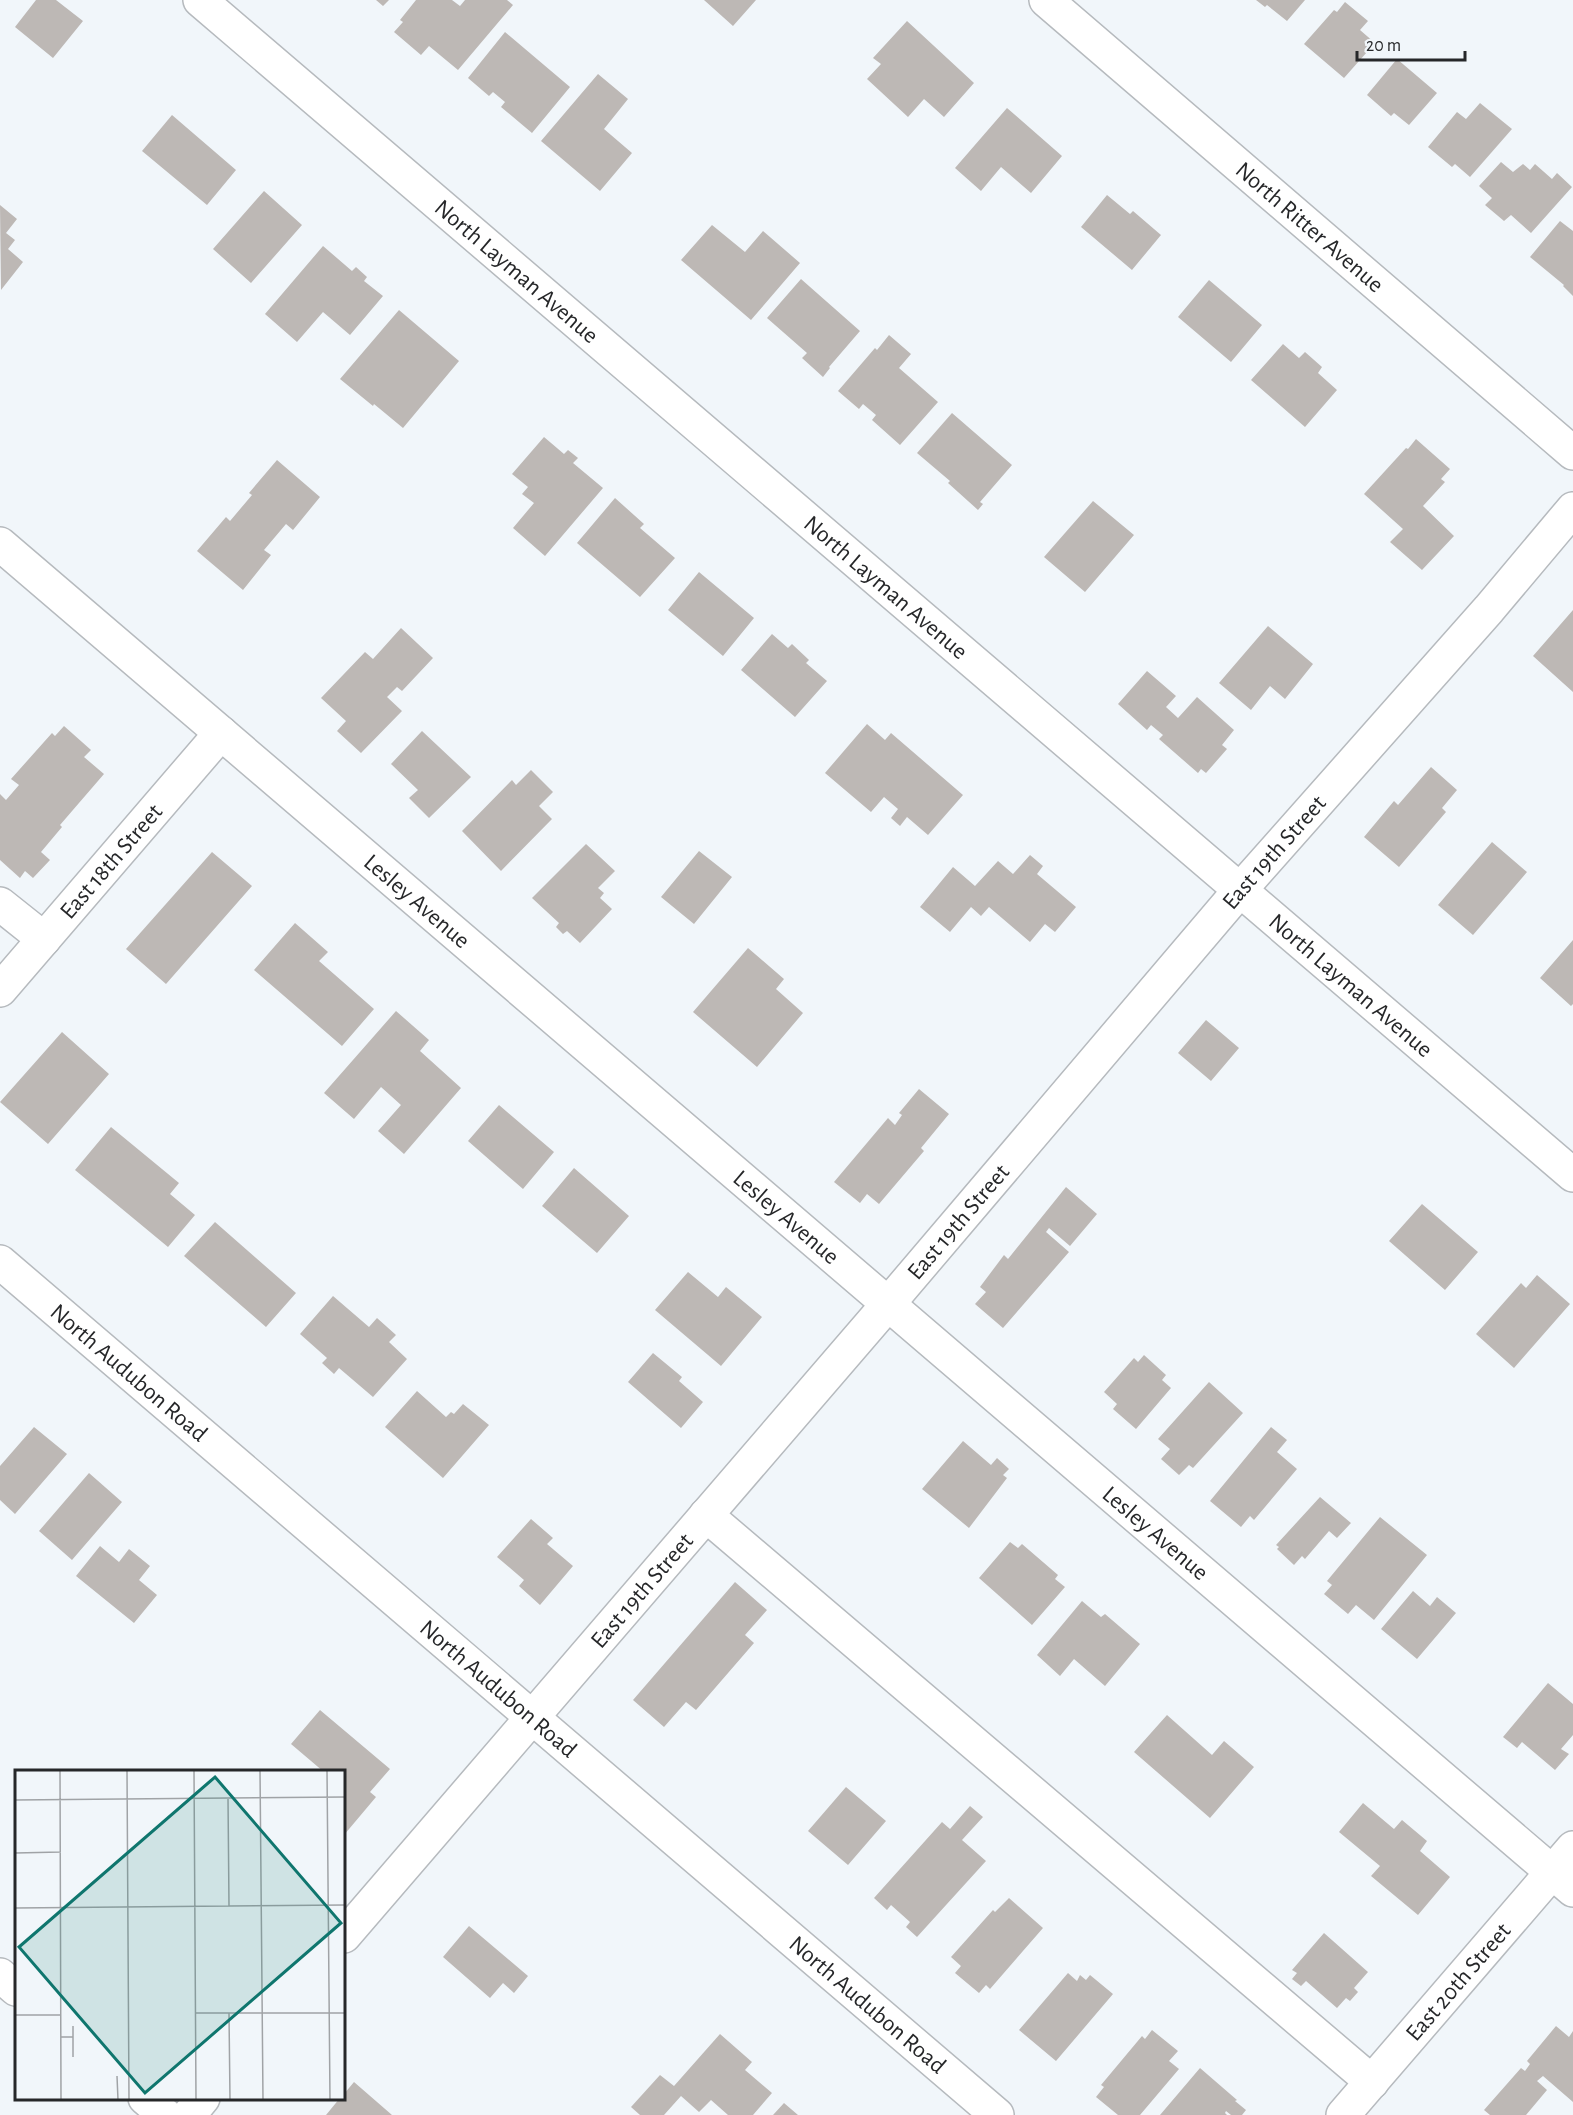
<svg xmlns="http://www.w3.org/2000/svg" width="1573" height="2115" viewBox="0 0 1573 2115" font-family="'Alegreya Sans',sans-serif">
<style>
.building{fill:#bdb8b5}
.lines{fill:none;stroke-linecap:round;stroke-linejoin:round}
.minor-casing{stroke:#b6babe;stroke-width:36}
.minor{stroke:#fff;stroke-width:33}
.labels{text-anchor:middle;stroke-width:5;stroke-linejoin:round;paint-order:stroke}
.street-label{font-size:24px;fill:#262729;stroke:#f1f6fa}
.inset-road{fill:none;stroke:#a0a3a6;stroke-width:1.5}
.view{fill:#0f766e;fill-opacity:0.15;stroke:#0f766e;stroke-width:3}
.inset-edge{fill:none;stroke:#262729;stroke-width:3}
</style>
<rect width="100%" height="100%" fill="#f1f6fa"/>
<path class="building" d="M 36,0 L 56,0 L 83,21 L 53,58 L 15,27 Z
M 376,0 L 389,0 L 383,6 Z
M 416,0 L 452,0 L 460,6 L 465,0 L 507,0 L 513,5 L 458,70 L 429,46 L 421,55 L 394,32 L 403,22 L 400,20 Z
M 704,0 L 756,0 L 733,26 Z
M 1256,0 L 1305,0 L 1287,21 L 1267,5 L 1265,7 Z
M 1345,2 L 1368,21 L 1360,30 L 1375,43 L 1344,78 L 1304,44 L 1334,10 L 1337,12 Z
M 907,21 L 974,83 L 944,117 L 924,99 L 908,117 L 867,79 L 881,64 L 873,58 Z
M 505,32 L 570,87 L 532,133 L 501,107 L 505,102 L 493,92 L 489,96 L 468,78 Z
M 1397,59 L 1437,93 L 1409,125 L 1394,113 L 1391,116 L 1367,95 Z
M 598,74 L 628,99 L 604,129 L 632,153 L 600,191 L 541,141 Z
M 1480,103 L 1512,129 L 1470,177 L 1455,164 L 1452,167 L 1428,147 L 1457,112 L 1466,119 Z
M 1007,108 L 1062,156 L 1031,193 L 1001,167 L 981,191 L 955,168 Z
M 172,115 L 236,170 L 207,205 L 142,151 Z
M 1501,162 L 1513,172 L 1523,164 L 1530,170 L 1535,164 L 1552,179 L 1557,173 L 1572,187 L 1531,233 L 1511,215 L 1504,221 L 1485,205 L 1492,198 L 1479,186 Z
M 264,191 L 302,225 L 251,283 L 213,249 Z
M 1107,195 L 1130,214 L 1133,211 L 1161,235 L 1132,270 L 1081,227 Z
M 0,205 L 17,219 L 6,233 L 15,240 L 8,249 L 23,262 L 1,290 Z
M 1560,221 L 1573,231 L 1573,296 L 1563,286 L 1564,285 L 1530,257 Z
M 712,225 L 745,252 L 763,231 L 800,263 L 751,320 L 681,260 Z
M 323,246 L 352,271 L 356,267 L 367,277 L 364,281 L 383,296 L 350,335 L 323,312 L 297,342 L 265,314 Z
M 801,279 L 860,331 L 829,367 L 830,368 L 823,377 L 802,358 L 807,353 L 767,318 Z
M 1209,280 L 1262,325 L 1231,362 L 1178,317 Z
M 399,310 L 459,361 L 403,428 L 374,404 L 373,406 L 340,379 Z
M 889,335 L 911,354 L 899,368 L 938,402 L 900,445 L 872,420 L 876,415 L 863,404 L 859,409 L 838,391 L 875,348 L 877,350 Z
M 1283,344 L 1299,358 L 1305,352 L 1322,367 L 1318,373 L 1337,390 L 1305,427 L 1251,380 Z
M 952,413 L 1012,465 L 980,502 L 983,504 L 978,510 L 948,483 L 950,481 L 917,453 Z
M 544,437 L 564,454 L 568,450 L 578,458 L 573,463 L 603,488 L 545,556 L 513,528 L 534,503 L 522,494 L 528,487 L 512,474 Z
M 1416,439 L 1450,469 L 1441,479 L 1445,482 L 1423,506 L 1454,536 L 1422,570 L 1390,542 L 1403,529 L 1364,494 L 1406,448 L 1408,449 Z
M 277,460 L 320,497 L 293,530 L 286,524 L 264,550 L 271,555 L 243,590 L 197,551 L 226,517 L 230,521 L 252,495 L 249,493 Z
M 615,498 L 644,524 L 640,528 L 675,558 L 640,597 L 577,543 Z
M 1093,501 L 1134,535 L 1085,592 L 1044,557 Z
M 699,572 L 754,618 L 723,656 L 668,610 Z
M 1573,610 L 1573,692 L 1533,656 Z
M 1268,626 L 1313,664 L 1285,699 L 1270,686 L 1251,710 L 1219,683 Z
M 401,628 L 433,658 L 402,691 L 397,687 L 387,697 L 402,711 L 361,753 L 337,731 L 346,721 L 321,698 L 365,652 L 373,659 Z
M 772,634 L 788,648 L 792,644 L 809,660 L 806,663 L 827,681 L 795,717 L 741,670 Z
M 1147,671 L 1176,696 L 1166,707 L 1178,718 L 1197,697 L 1234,730 L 1222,745 L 1227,749 L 1206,773 L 1201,769 L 1198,773 L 1159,739 L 1163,735 L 1151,725 L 1147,730 L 1118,704 Z
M 867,724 L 885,740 L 891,733 L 963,795 L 928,835 L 907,817 L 900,826 L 891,818 L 898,809 L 884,797 L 871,812 L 825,773 Z
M 64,726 L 91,750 L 84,757 L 104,774 L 60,825 L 62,827 L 41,852 L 50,860 L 33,878 L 25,871 L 20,878 L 0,860 L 0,794 L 6,800 L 19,785 L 11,779 L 52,733 L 55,736 Z
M 422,731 L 471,777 L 429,818 L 409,798 L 418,790 L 391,764 Z
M 1431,767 L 1457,790 L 1442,808 L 1446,812 L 1399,867 L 1364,837 L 1394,801 L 1398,805 Z
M 531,770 L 553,792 L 539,806 L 552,819 L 501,871 L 462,831 L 512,780 L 516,785 Z
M 1492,842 L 1527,872 L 1473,935 L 1438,905 Z
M 586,844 L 615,871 L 598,888 L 604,893 L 600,898 L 612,909 L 580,943 L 567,931 L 563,934 L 556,927 L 559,923 L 532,898 Z
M 699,851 L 732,877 L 694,924 L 661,897 Z
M 212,852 L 252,886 L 166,984 L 126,949 Z
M 1030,855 L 1043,866 L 1037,874 L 1076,907 L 1055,932 L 1045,924 L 1030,942 L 989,907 L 981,916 L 971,907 L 950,932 L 920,907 L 953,867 L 975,886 L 998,861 L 1013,874 Z
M 295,923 L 328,952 L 319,961 L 374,1009 L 342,1046 L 254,970 Z
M 1573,940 L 1573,1004 L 1571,1006 L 1540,978 Z
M 748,948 L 784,979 L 776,989 L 803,1013 L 757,1067 L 693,1012 Z
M 396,1011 L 429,1040 L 420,1051 L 461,1088 L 404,1154 L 378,1131 L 401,1105 L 381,1087 L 354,1119 L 324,1093 Z
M 1206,1020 L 1239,1048 L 1211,1081 L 1178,1053 Z
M 62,1032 L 109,1074 L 48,1144 L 0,1102 Z
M 919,1089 L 949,1114 L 921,1148 L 924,1151 L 879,1204 L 867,1194 L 860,1203 L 834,1182 L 888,1118 L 895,1125 L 902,1115 L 899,1113 Z
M 499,1105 L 554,1152 L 523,1189 L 468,1141 Z
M 111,1127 L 179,1183 L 170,1194 L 195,1215 L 168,1247 L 75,1170 Z
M 574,1168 L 629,1216 L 597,1253 L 542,1206 Z
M 1066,1187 L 1097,1214 L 1070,1246 L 1049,1228 L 1046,1232 L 1069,1252 L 1003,1328 L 975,1304 L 986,1292 L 980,1287 L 1004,1255 L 1008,1259 Z
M 1422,1204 L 1478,1252 L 1445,1290 L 1389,1241 Z
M 215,1222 L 296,1293 L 266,1327 L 184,1256 Z
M 688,1272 L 718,1297 L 726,1287 L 762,1317 L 721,1366 L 655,1310 Z
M 1537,1275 L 1570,1304 L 1514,1368 L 1476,1334 L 1521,1283 L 1526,1288 Z
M 333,1296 L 369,1327 L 377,1318 L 396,1335 L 389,1342 L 407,1359 L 373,1397 L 339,1368 L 334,1374 L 322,1363 L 327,1358 L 300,1334 Z
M 653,1353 L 682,1377 L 679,1381 L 703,1402 L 681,1428 L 628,1382 Z
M 1144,1355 L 1166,1375 L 1162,1380 L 1171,1388 L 1136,1429 L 1113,1409 L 1117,1404 L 1104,1392 L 1134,1358 L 1138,1362 Z
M 1209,1382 L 1243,1413 L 1193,1468 L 1189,1465 L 1179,1475 L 1161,1459 L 1170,1449 L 1158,1439 Z
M 417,1391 L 446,1417 L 451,1412 L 454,1414 L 463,1404 L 489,1425 L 443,1478 L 385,1427 Z
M 34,1427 L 67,1454 L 15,1514 L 0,1500 L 0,1466 Z
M 1271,1427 L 1287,1440 L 1277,1452 L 1297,1469 L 1254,1520 L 1250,1516 L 1241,1527 L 1210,1501 Z
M 963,1441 L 991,1465 L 997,1458 L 1009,1469 L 1003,1475 L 1007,1478 L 969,1528 L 922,1489 Z
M 89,1473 L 122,1502 L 72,1560 L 39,1531 Z
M 1320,1497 L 1351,1523 L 1337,1538 L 1329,1531 L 1305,1559 L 1302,1556 L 1294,1565 L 1277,1549 L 1279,1547 L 1276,1545 Z
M 1380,1517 L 1427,1555 L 1374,1620 L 1356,1605 L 1348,1614 L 1324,1594 L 1332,1585 L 1327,1581 Z
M 531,1519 L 553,1538 L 547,1544 L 573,1566 L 540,1605 L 519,1586 L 524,1580 L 497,1557 Z
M 1010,1542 L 1018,1548 L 1022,1544 L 1058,1575 L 1055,1579 L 1065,1587 L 1032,1625 L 979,1578 Z
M 100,1546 L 119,1562 L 129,1549 L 150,1566 L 139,1580 L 157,1595 L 134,1623 L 76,1576 Z
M 735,1582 L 767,1610 L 745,1635 L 754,1643 L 696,1710 L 686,1702 L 664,1727 L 633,1700 Z
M 1413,1591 L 1430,1606 L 1437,1597 L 1456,1613 L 1417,1659 L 1381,1629 Z
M 1082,1601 L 1101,1617 L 1105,1614 L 1140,1644 L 1105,1686 L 1074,1659 L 1060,1676 L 1037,1655 Z
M 1548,1683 L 1573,1704 L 1573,1735 L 1561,1749 L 1569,1754 L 1555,1770 L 1522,1742 L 1517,1748 L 1503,1737 Z
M 320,1710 L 390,1769 L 370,1792 L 376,1797 L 344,1835 L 344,1772 L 324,1772 L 291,1744 Z
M 1167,1715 L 1212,1755 L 1224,1741 L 1254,1767 L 1210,1818 L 1134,1752 Z
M 846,1787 L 886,1821 L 848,1865 L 808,1831 Z
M 1363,1803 L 1394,1829 L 1402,1820 L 1427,1841 L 1420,1851 L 1450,1877 L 1418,1915 L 1371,1876 L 1380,1866 L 1339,1832 Z
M 970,1806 L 983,1817 L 962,1840 L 986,1861 L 917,1937 L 906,1927 L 910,1922 L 891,1905 L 887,1910 L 874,1898 L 942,1822 L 950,1829 Z
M 1009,1898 L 1043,1928 L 990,1989 L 986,1985 L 979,1993 L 955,1973 L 961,1966 L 951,1957 L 993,1910 L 995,1912 Z
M 469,1926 L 528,1976 L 514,1993 L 503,1983 L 490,1998 L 443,1957 Z
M 1324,1933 L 1368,1972 L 1354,1988 L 1358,1992 L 1350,2001 L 1346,1998 L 1337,2008 L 1306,1981 L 1301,1986 L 1292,1979 L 1297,1973 L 1292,1970 Z
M 1068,1973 L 1077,1981 L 1080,1975 L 1086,1980 L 1090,1975 L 1113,1994 L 1056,2061 L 1019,2030 Z
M 1556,2026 L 1569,2037 L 1573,2031 L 1573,2102 L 1543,2076 L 1537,2081 L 1547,2090 L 1526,2115 L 1490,2115 L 1484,2110 L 1521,2068 L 1525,2071 L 1530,2064 L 1527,2061 Z
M 1152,2030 L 1178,2051 L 1169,2061 L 1179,2069 L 1140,2115 L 1118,2115 L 1096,2097 L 1104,2087 L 1101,2085 L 1142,2036 L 1145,2039 Z
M 720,2034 L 752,2062 L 745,2070 L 772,2093 L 753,2115 L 728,2115 L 711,2100 L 699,2112 L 681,2096 L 664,2115 L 640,2115 L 631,2107 L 660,2075 L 674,2086 Z
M 1200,2068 L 1237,2100 L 1235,2101 L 1246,2110 L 1242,2115 L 1231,2115 L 1226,2111 L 1225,2113 L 1227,2115 L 1160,2115 Z
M 354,2082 L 392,2115 L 326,2115 L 340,2098 L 344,2098 L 344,2094 Z
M 784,2103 L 798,2115 L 773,2115 Z"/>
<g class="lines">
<g class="minor-casing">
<g id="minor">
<path id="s1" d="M 200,0 L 1573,1175"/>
<path id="s2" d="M 1046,0 L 1573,453"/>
<path id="s3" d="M 0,544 L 1573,1890"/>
<path d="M 0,904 L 44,939"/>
<path id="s4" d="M 0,990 L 221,733"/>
<path id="s5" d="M 0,1262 L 997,2115"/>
<path d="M 706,1515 L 1372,2082"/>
<path id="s6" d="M 344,1936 L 888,1304 L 1240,890 L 1489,609 L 1573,509"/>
<path d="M 0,1975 L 16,1989"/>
<path d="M 145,2098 L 165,2115"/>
<path d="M 189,2115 L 203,2098"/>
<path id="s7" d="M 1343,2115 L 1573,1848"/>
</g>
</g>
<use href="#minor" class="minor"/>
</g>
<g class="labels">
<g class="street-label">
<text dy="8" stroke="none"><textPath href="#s2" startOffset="348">North Ritter Avenue</textPath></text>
<text dy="8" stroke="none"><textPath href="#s1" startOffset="417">North Layman Avenue</textPath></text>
<text dy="8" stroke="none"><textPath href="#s1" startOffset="903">North Layman Avenue</textPath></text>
<text dy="8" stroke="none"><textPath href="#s6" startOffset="1428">East 19th Street</textPath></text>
<text dy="8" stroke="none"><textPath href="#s4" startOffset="170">East 18th Street</textPath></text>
<text dy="8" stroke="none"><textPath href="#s3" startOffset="549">Lesley Avenue</textPath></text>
<text dy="8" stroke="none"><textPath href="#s1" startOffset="1515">North Layman Avenue</textPath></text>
<text dy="8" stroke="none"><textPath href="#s3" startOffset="1035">Lesley Avenue</textPath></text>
<text dy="8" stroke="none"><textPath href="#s6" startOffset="942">East 19th Street</textPath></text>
<text dy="8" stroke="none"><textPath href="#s5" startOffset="170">North Audubon Road</textPath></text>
<text dy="8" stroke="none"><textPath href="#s3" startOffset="1521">Lesley Avenue</textPath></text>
<text dy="8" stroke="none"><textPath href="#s6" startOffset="456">East 19th Street</textPath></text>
<text dy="8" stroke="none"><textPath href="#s5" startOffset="656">North Audubon Road</textPath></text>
<text dy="8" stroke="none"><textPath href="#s7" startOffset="176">East 20th Street</textPath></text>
<text dy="8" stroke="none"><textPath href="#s5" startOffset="1142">North Audubon Road</textPath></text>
</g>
</g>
<g transform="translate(15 1770)">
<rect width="330" height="330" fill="#f1f6fa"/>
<path class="inset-road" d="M 45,0 L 46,330M 112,0 L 114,330M 179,0 L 181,330M 245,0 L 248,330M 312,0 L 315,330M 213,28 L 214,136M 0,30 L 330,27M 0,83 L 46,82M 0,138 L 330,135M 180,243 L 330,243M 214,243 L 215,330M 0,245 L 46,245M 46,267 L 58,267 L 58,256M 58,267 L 58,287M 102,306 L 103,330"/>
<path class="view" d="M 200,7 L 326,153 L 130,323 L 4,177 Z"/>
<rect width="330" height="330" class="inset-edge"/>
</g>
<path d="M1357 51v9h108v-9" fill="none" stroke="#262729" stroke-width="3"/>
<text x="1366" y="51" font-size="18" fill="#262729" stroke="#f1f6fa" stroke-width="4.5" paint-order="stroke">20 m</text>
</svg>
